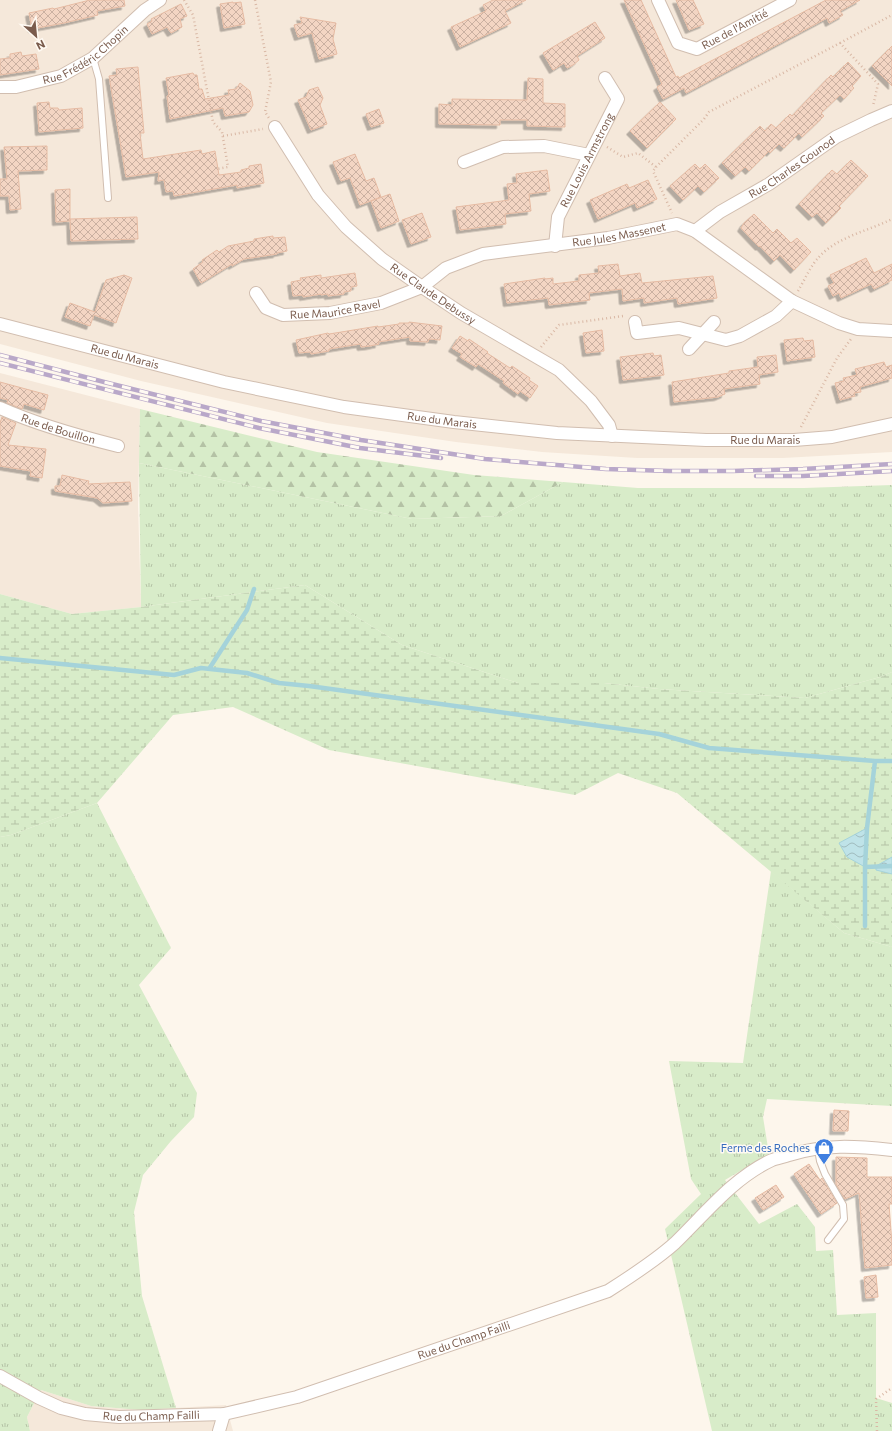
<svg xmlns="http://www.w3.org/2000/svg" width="892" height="1431" viewBox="0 0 892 1431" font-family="Commissioner,sans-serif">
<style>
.residential{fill:#f5e8da}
.grass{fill:url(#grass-tufts)}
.forest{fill:url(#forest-firs)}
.wetland{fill:url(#wetland-marsh)}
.water{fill:url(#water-waves);stroke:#a5d3da}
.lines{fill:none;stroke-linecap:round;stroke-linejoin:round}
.stream{stroke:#a5d3da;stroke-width:4.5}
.building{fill:url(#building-cross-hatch);stroke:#e6bba3;filter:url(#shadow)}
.lane-casing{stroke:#d1beb0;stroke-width:8}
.street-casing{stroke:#d1beb0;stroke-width:14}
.path{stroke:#d9b8a5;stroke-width:2.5;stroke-dasharray:1 3;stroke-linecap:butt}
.lane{stroke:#fff;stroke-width:6}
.street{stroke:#fff;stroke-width:12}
.rail-casing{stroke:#b9a8c9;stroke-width:4.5}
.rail{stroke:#fffaf3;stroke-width:3;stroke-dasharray:9;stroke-linecap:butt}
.labels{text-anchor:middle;stroke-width:3;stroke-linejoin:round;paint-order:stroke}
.street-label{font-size:11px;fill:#7a5c4d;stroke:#fffaf3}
.shop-label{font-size:11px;fill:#366cbe;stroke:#fffaf3;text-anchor:end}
</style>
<defs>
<pattern id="grass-tufts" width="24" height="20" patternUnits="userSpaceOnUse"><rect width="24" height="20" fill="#d8ecc9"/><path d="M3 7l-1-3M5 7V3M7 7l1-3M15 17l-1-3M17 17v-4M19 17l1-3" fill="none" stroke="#b4c2a5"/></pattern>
<pattern id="forest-firs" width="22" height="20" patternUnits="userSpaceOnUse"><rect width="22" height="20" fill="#d8ecc9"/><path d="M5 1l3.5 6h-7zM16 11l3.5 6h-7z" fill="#b4c2a5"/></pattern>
<pattern id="wetland-marsh" width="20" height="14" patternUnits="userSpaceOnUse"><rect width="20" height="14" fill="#d8ecc9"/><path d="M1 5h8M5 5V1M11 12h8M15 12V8" fill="none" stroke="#b4c2a5"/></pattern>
<pattern id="water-waves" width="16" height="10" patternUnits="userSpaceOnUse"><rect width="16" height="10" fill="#bfe3e8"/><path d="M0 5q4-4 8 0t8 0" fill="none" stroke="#a0bbbe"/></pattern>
<pattern id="building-cross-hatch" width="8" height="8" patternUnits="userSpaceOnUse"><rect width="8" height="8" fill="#f3d5c3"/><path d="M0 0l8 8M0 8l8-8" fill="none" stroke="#cab0a1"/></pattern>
<filter id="shadow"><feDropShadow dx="-3.5" dy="3.5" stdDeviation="0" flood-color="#0004"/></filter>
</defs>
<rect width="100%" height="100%" fill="#fdf6ec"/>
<path class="residential" d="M 0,0 L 892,0 L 892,452 L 783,458 L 637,458 L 542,452 L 456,442 L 327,423 L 141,381 L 0,344 Z
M 0,373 L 140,409 L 138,505 L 141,607 L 72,614 L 0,594 Z
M 41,1390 L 91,1406 L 141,1410 L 226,1405 L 233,1431 L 30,1431 L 27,1417 Z"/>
<path class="grass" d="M 139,463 L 412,519 L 501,516 L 563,482 L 638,488 L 804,488 L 892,485 L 892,672 L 880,677 L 805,698 L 659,689 L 604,683 L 518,683 L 402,645 L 305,585 L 141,607 Z
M 97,803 L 171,948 L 139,985 L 197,1093 L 194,1117 L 171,1141 L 143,1175 L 134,1212 L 142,1296 L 176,1408 L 141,1410 L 91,1406 L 41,1390 L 27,1417 L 30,1431 L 0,1431 L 0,837 L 11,835 Z
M 771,871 L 844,933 L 892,947 L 892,1106 L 767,1099 L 763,1117 L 769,1154 L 725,1180 L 759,1224 L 797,1204 L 815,1227 L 816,1251 L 833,1250 L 837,1315 L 876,1313 L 876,1398 L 892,1403 L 892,1431 L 712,1431 L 665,1229 L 701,1194 L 691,1179 L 669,1061 L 743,1063 Z"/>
<path class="forest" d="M 140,409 L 317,452 L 474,475 L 563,482 L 501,516 L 412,519 L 139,463 Z"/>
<path class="wetland" d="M 305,585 L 402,645 L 518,683 L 604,683 L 659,689 L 805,698 L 880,677 L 892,672 L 892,947 L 844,933 L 677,793 L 618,773 L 575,795 L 329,750 L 233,707 L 173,715 L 97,803 L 11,835 L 0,837 L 0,594 L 72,614 L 141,607 Z"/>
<path class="water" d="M 867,828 L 865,867 L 847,857 L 839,843 Z
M 892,857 L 892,874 L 876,870 L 876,866 Z"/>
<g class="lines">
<path class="stream" d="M 0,658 L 174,675 L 201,668 L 247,673 L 279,683 L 309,686 L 659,734 L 709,748 L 875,761 L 892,761
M 209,669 L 247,610 L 254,589
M 865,867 L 892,866
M 865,926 L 865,867 L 867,828 L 875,761"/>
</g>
<path class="building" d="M 90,0 L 124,0 L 125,6 L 97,11 L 98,15 L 64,23 L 32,29 L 29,13 L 53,8 L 54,9 Z
M 493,0 L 526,0 L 505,11 L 511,23 L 460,47 L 451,27 L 486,11 L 483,5 Z
M 624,0 L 641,0 L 676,77 L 678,76 L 679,78 L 826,0 L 860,0 L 840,11 L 843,15 L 829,23 L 827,18 L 686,93 L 684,88 L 663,99 L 657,87 L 662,84 Z
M 676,0 L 693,0 L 704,24 L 689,30 Z
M 233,2 L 233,3 L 241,2 L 245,24 L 224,28 L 220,4 Z
M 181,4 L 187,16 L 180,19 L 182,27 L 171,33 L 167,27 L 152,34 L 147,24 L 152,21 L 151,19 Z
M 300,17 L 336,23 L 333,39 L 337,54 L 319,59 L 312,33 L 298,37 L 294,25 L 302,23 Z
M 595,22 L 605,38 L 577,56 L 579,60 L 573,65 L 567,68 L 564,63 L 553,70 L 543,53 Z
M 892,46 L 892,86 L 872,66 Z
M 21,52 L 22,56 L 36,54 L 39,69 L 0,75 L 0,59 L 10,58 L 10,54 Z
M 848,62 L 861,76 L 852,86 L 854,88 L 844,99 L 840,95 L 821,113 L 824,116 L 802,137 L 799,133 L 784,148 L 779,144 L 770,153 L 769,151 L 749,171 L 745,167 L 735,176 L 722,163 L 760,126 L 765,131 L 771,124 L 776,128 L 790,114 L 792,116 L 831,75 L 833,77 Z
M 138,67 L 144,133 L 140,133 L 143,159 L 201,150 L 202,154 L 215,151 L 219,175 L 241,172 L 241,170 L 249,168 L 249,166 L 261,164 L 264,183 L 237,188 L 237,185 L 174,196 L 173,191 L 166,192 L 164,180 L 158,181 L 159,172 L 126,177 L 109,76 L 117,75 L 116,69 Z
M 193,73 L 194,75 L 197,75 L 199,89 L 202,89 L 205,99 L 229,95 L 228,90 L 236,89 L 240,83 L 250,91 L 253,105 L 249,112 L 225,116 L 223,108 L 170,119 L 167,96 L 169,95 L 166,78 Z
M 528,78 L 543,79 L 543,103 L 565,104 L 565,127 L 527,126 L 527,120 L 500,120 L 500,125 L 439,124 L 439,104 L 452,105 L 452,99 L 527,100 Z
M 318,87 L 323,98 L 320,105 L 327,124 L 311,130 L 298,100 L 306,97 L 309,90 Z
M 49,102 L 50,108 L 58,108 L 59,110 L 82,108 L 83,128 L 39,132 L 37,103 Z
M 660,102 L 676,119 L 647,148 L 630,131 Z
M 379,109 L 384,123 L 371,127 L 366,114 Z
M 47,146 L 47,170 L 18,171 L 21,209 L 10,210 L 9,196 L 0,196 L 0,179 L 7,179 L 4,147 Z
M 355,154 L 366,181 L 374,178 L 381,197 L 360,205 L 350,178 L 341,181 L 333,162 Z
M 851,160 L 868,176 L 839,206 L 841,208 L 826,223 L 817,213 L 812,217 L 799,204 L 832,170 L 837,174 Z
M 695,164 L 700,169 L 705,164 L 719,178 L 704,192 L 698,186 L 683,200 L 670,186 Z
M 547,170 L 550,191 L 529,194 L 531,211 L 505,214 L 506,224 L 460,230 L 456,207 L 509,200 L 507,184 L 517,183 L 516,174 Z
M 648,180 L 657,199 L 637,208 L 635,203 L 598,219 L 590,200 L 627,184 L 629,188 Z
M 70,189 L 70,221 L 56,222 L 55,190 Z
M 390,194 L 399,221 L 381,228 L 371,201 Z
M 422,213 L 431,237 L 411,244 L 402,220 Z
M 754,214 L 773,233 L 777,229 L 791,243 L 797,238 L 811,252 L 794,270 L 780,255 L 774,261 L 760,246 L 759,247 L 741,228 L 744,223 Z
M 137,217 L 138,239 L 71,241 L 70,219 Z
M 273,236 L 273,238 L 285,237 L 287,251 L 277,253 L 277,254 L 244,259 L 232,266 L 232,264 L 201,283 L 193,269 L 203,262 L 202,260 L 217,250 L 219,252 L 228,246 L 254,241 L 254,239 Z
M 866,258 L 874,273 L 892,264 L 892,280 L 874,289 L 871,284 L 841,298 L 839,293 L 833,296 L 828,286 L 834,283 L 830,275 Z
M 618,264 L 620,276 L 640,273 L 642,283 L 713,276 L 717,298 L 678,304 L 677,298 L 644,303 L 644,298 L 623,301 L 622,289 L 589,293 L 590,300 L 549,305 L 548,298 L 507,303 L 504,284 L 545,278 L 545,279 L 553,278 L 553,284 L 579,281 L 579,275 L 599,273 L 598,266 Z
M 355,273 L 357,286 L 351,287 L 351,291 L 344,292 L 344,294 L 328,296 L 328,294 L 321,295 L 321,294 L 303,297 L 303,295 L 293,296 L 291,282 L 301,280 L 300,278 L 321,275 L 321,278 Z
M 124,275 L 132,278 L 116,323 L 94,315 L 90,326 L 65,317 L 70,303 L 95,312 L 106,280 Z
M 409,322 L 442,326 L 440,340 L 429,339 L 428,342 L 410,341 L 410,337 L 378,342 L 379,344 L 370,346 L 361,347 L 360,344 L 329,349 L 329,351 L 311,354 L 310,352 L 299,353 L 296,340 L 328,333 L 329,334 L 378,326 L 378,327 L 399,324 L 399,323 L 409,323 Z
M 602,330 L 604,351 L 586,353 L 583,333 Z
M 460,336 L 468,341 L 469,339 L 488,352 L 487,353 L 510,368 L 512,366 L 530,378 L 529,380 L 538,386 L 530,398 L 520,391 L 518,394 L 503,383 L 504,381 L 478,364 L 476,367 L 460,357 L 462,354 L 452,348 Z
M 803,338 L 804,341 L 813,340 L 815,357 L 787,361 L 784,340 Z
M 653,353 L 654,356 L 661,355 L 664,375 L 623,380 L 620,357 Z
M 776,355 L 778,372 L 759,375 L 760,384 L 724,389 L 725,394 L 718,397 L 674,402 L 672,382 L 729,373 L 729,371 L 758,367 L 757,357 Z
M 884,362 L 886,367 L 892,365 L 892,378 L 860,387 L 861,392 L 854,393 L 855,396 L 840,400 L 835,383 L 844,381 L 843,378 L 857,375 L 855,369 Z
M 0,382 L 48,395 L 44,410 L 24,404 L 22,409 L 7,403 L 8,400 L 0,398 Z
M 2,417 L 16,423 L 8,445 L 46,449 L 42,478 L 30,476 L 31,471 L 0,466 L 0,423 Z
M 62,475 L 89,481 L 88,484 L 130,482 L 132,501 L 103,503 L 97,498 L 55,491 L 55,486 L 60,486 Z
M 834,1110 L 849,1111 L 848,1131 L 833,1131 Z
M 836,1157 L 867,1158 L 867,1177 L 892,1177 L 892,1204 L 889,1204 L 892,1244 L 892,1265 L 865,1268 L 859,1193 L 845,1199 L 836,1184 Z
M 809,1164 L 820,1180 L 822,1178 L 837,1203 L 821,1214 L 794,1174 Z
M 776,1185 L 784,1197 L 763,1210 L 755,1198 Z
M 876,1275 L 878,1297 L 866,1298 L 864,1277 Z"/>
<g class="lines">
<g class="lane-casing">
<path id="lane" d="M 93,58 L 99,79 L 108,198
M 818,1149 L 820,1161 L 825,1174 L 843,1205 L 844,1219 L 828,1240"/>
</g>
<g class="street-casing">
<g id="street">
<path id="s1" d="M 658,0 L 678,43 L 697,49 L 790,0"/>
<path id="s2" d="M 0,87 L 16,87 L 61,76 L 93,58 L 145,10 L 160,0"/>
<path id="s3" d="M 275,127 L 318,195 L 346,227 L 382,259 L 422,287 L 461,313 L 559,370 L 591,401 L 609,425 L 612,436"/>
<path d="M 464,162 L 503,147 L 544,146 L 589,155"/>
<path id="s4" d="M 695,231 L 720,212 L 769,184 L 836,137 L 871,120 L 892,111"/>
<path id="s5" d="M 555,246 L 558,217 L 618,99 L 605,78"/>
<path id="s6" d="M 256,293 L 266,308 L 283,315 L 330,313 L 381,303 L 422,287 L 446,268 L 483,254 L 608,238 L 677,224 L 695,231 L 792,301 L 839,323 L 858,329 L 892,331"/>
<path d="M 635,322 L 637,333 L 679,328 L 726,340 L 740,336 L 776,316 L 792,301"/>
<path id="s7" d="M 0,324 L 224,382 L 344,407 L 454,422 L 557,433 L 706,440 L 794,440 L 832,437 L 892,424"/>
<path d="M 689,349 L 714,322"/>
<path id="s8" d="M 0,408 C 38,425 78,436 118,446"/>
<path id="s9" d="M 0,1376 L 39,1398 L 61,1408 L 85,1414 L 119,1417 L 224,1414 L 297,1397 L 608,1291 C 630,1277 655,1261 675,1243 C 705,1214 733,1178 772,1160 C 777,1158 784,1157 789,1155 C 825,1144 855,1146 892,1150"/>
<path d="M 219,1431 L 224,1414"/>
</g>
</g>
<path class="path" d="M 184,0 L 193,15 L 213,122 L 222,132 L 228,167 L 217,169
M 255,0 L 271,82 L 265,112 L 269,118
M 840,43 L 892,15
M 223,136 L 263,129
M 607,147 L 623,157 L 638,153 L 656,167 L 653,171 L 672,213
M 656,167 L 704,119 L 709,112 L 840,43 L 878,84 L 873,106
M 798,291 C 804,281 811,265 819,257 C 837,237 868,231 892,219
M 541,347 L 559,325 L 623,316
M 801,427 L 837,358 L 851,339
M 877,1431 L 876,1399 L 892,1388"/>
<use href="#lane" class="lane"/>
<use href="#street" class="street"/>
<g class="rail-casing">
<path id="rail" d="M 0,355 L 108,383 L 261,421 L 361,440 L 485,459 L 606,469 L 669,471 L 733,471 L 803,469 L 892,464
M 0,363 L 259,428 L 360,448 L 441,458
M 756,476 L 803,476 L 892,471"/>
</g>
<use href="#rail" class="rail"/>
</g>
<defs>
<g id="shop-pin" transform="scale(1)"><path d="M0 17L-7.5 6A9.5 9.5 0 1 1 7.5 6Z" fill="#3f7fe0" stroke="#fffaf3"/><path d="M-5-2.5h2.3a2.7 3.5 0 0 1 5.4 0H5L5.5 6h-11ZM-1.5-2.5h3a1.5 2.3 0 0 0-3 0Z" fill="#fff"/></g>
</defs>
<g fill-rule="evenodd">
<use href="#shop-pin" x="824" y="1148"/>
</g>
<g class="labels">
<g class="street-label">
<text dy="4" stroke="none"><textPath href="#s1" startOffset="110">Rue de l'Amitié</textPath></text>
<text dy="4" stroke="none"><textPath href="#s2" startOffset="94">Rue Frédéric Chopin</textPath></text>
<text dy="4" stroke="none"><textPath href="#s5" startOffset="93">Rue Louis Armstrong</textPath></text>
<text dy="4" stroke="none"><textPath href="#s4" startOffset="116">Rue Charles Gounod</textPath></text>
<text dy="4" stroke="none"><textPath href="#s6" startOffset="387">Rue Jules Massenet</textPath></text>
<text dy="4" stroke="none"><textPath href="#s3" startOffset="233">Rue Claude Debussy</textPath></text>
<text dy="4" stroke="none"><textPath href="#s6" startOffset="89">Rue Maurice Ravel</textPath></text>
<text dy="4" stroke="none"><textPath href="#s7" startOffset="129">Rue du Marais</textPath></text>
<text dy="4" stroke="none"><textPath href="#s7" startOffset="453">Rue du Marais</textPath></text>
<text dy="4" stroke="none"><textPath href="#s8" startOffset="62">Rue de Bouillon</textPath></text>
<text dy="4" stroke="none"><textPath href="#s7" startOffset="777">Rue du Marais</textPath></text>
<text dy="4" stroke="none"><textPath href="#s9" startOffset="484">Rue du Champ Failli</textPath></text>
<text dy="4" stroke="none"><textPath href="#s9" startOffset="160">Rue du Champ Failli</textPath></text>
</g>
<g class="shop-label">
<text x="810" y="1152">Ferme des Roches</text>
</g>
</g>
<g transform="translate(36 36) rotate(153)" stroke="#fffaf3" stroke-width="3" paint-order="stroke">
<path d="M0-3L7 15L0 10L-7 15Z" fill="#7a5c4d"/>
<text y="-6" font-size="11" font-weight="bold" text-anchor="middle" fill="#7a5c4d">N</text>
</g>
</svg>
